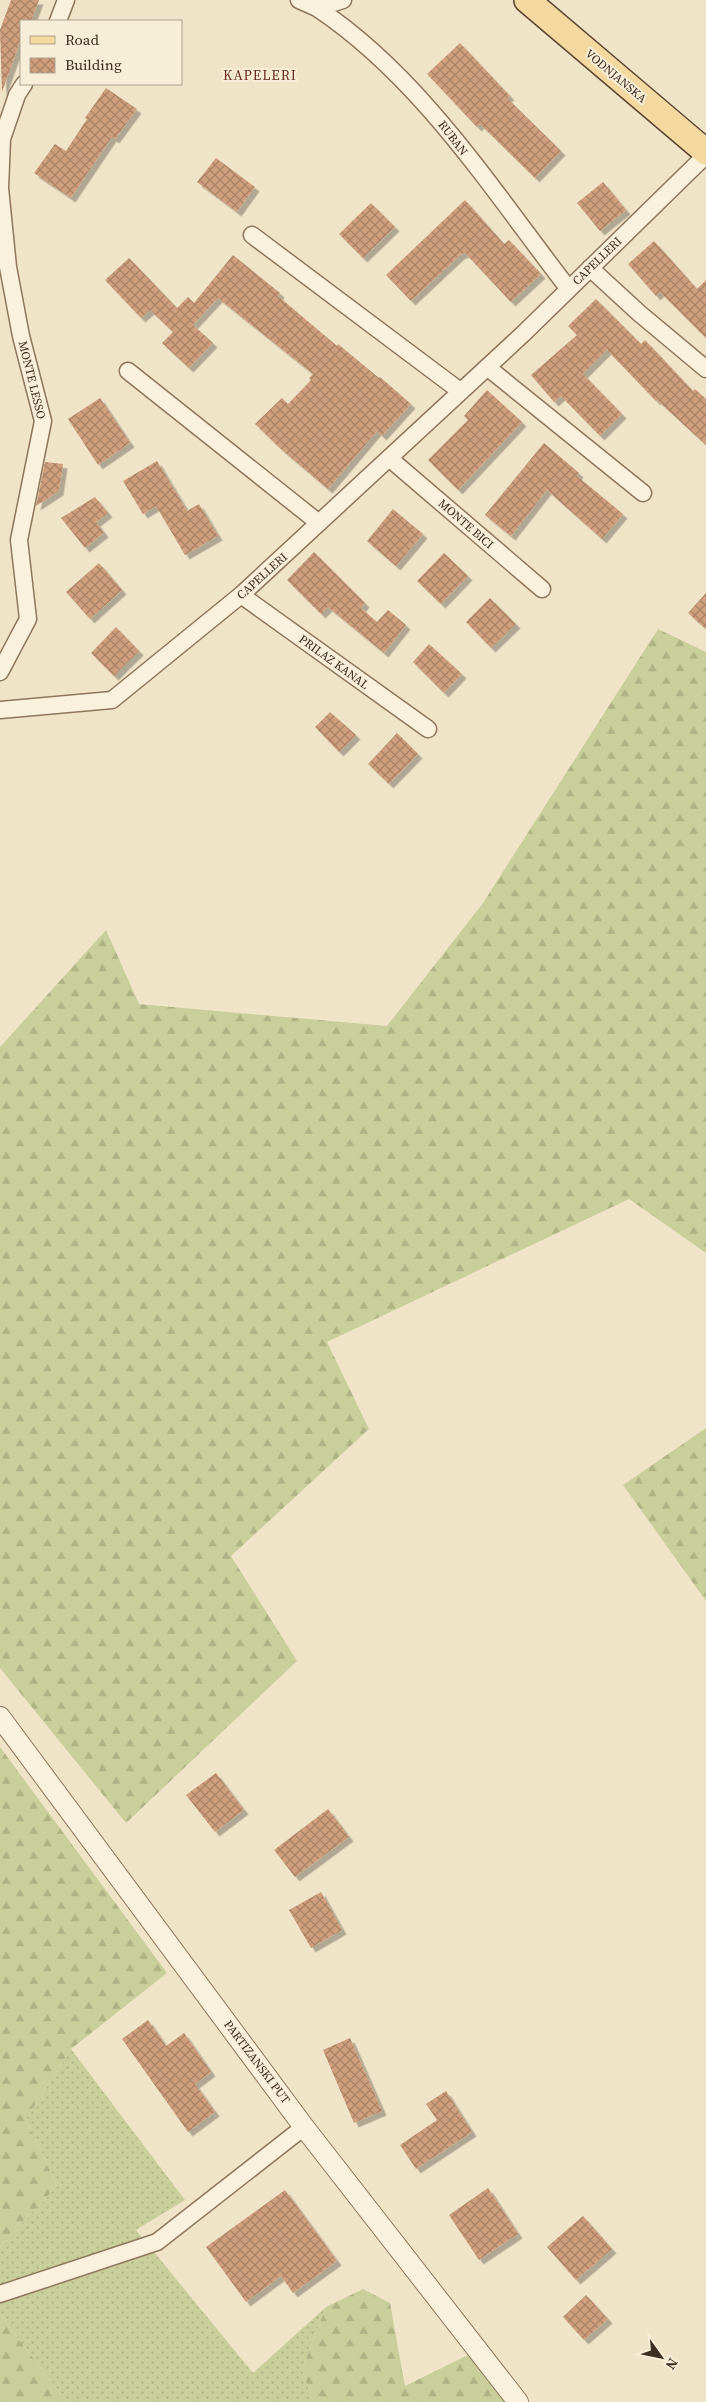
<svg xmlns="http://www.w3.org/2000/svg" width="706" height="2402" viewBox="0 0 706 2402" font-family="'Source Serif 4',serif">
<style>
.grass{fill:url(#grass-dots)}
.forest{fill:url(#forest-firs)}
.building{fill:url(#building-cross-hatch);filter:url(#shadow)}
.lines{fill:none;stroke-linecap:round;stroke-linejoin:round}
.minor-casing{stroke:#8d765c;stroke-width:19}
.tertiary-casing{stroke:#8d765c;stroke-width:22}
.primary-casing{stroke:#5b4430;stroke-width:28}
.minor{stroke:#faf1dc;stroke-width:16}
.tertiary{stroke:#faf1dc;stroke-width:20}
.primary{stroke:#f3d9a0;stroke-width:25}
.labels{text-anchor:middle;stroke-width:4;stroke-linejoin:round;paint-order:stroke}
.street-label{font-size:12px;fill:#3d2e20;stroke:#f7eed8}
.neighbourhood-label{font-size:14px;letter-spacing:1px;fill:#6b2e1e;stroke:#f7eed8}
</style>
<defs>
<pattern id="grass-dots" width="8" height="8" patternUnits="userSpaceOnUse" patternTransform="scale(1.25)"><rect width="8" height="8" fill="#c9cf9b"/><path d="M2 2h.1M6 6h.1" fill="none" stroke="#aeb285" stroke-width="1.8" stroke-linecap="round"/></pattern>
<pattern id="forest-firs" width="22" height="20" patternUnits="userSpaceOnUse" patternTransform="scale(1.25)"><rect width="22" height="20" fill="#c9cf9b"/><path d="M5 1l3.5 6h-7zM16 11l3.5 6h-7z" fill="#aeb285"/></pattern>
<pattern id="building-cross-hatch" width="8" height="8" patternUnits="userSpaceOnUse" patternTransform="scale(1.25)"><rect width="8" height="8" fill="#cf9f7d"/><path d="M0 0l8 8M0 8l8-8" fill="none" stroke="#a98266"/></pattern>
<filter id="shadow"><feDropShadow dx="4.5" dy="4.5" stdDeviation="0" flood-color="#0004"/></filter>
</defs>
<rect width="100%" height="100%" fill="#f0e4c8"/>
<path class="grass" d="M 71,2049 L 185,2200 L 136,2230 L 253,2373 L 326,2307 L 302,2369 L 313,2402 L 67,2402 L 0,2315 L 0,2247 L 57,2186 L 26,2119 Z"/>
<path class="forest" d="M 658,629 L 706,652 L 706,1253 L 629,1199 L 327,1342 L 369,1429 L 231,1556 L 297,1661 L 126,1823 L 0,1668 L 0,1047 L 106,930 L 139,1004 L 387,1026 L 483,903 Z
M 706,1428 L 706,1601 L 623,1485 Z
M 0,1747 L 167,1973 L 71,2049 L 26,2119 L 57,2186 L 0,2247 Z
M 363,2289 L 390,2303 L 405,2386 L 470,2354 L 506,2402 L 313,2402 L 302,2369 L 326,2307 Z
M 0,2315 L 67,2402 L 0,2402 Z"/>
<path class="building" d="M 11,0 L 39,0 L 31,21 L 21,21 L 21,39 L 2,92 L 0,30 Z
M 460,43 L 510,96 L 507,98 L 561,151 L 535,178 L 480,124 L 477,127 L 427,74 Z
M 106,88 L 137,109 L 115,139 L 112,137 L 71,198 L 34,173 L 55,144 L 66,151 L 87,119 L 85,118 Z
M 216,158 L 255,187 L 237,212 L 197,182 Z
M 603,182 L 626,210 L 600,231 L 577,203 Z
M 465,200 L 504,244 L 509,240 L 541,274 L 511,302 L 465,253 L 460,255 L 411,301 L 386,275 Z
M 371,203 L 395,227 L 363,258 L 339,234 Z
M 654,241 L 697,289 L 706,280 L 706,338 L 660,292 L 656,296 L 628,264 Z
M 233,255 L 280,293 L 278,296 L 337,346 L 338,344 L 379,378 L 380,377 L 411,404 L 382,436 L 377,431 L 328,489 L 282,450 L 255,424 L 282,398 L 288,404 L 311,380 L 309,378 L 313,374 L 218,298 L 193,325 L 213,343 L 189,368 L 162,343 L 173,332 L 150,310 L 141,318 L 105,280 L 129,258 L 177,308 L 188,297 L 194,303 Z
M 596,299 L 641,344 L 645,340 L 693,391 L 695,389 L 706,399 L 706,445 L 657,400 L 656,401 L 607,350 L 583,374 L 622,414 L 600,436 L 561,396 L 554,402 L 531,375 L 577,335 L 568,326 Z
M 487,390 L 522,422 L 458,490 L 428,460 L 468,420 L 464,416 Z
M 100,398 L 130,443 L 98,465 L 68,419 Z
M 544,443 L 579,473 L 577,476 L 623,514 L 602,539 L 547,490 L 511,536 L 485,515 Z
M 157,461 L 187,511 L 199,504 L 218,536 L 185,555 L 156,506 L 143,514 L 123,481 Z
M 45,462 L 63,464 L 59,491 L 36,506 Z
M 95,497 L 108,513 L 96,522 L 104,533 L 85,548 L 61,518 Z
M 393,509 L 423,534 L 396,566 L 367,541 Z
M 314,552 L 365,603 L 361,608 L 377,622 L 388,610 L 406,625 L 384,653 L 328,607 L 321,614 L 287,580 Z
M 444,553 L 468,576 L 441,604 L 417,581 Z
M 99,563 L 122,590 L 90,619 L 66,592 Z
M 706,593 L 706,629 L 688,613 Z
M 490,598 L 516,624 L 491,648 L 466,622 Z
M 116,627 L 139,651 L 114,676 L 91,653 Z
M 429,644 L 462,674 L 444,693 L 413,662 Z
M 330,712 L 356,735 L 339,752 L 315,727 Z
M 397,733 L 418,754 L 389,784 L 368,764 Z
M 216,1773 L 244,1810 L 215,1832 L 186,1795 Z
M 328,1809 L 349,1837 L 295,1877 L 274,1850 Z
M 321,1892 L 342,1930 L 311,1948 L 289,1910 Z
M 148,2020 L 166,2046 L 184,2033 L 211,2072 L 195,2084 L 215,2112 L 188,2132 L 122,2039 Z
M 350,2038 L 382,2111 L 354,2123 L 323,2050 Z
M 446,2091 L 472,2132 L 416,2169 L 400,2145 L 437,2120 L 426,2104 Z
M 488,2188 L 518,2234 L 479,2260 L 449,2215 Z
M 285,2190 L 337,2261 L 293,2293 L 281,2276 L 246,2302 L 206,2247 Z
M 583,2216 L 612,2249 L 576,2280 L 547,2247 Z
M 586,2295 L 608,2319 L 584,2340 L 563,2317 Z"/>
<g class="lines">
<g class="minor-casing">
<path id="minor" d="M 299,0 L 317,8 L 343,0
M 317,8 C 421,77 493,191 568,288
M 58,21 L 66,0
M 252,235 L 460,391
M 590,268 L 639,313 L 706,369
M 487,367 L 643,493
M 128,371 L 319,523
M 389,458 L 542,589
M 241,595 L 428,729
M 0,672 L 28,619 L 19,540 L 43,421 L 21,336 L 8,267 L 0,188 L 2,139 L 17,95 L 24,84
M 0,710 L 112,700 L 241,595 L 523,334 L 706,155
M 0,2294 L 157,2242 L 304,2127"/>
</g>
<g class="tertiary-casing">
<path id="tertiary" d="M 0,1717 L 304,2127 L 518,2402"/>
</g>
<g class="primary-casing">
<path id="primary" d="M 527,0 L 706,152"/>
</g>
<use href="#minor" class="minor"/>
<use href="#tertiary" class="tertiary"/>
<use href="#primary" class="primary"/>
</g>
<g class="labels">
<g class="street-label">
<text transform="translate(616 76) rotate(40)" y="4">VODNJANSKA</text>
<text transform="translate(453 138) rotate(53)" y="4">RUBAN</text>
<text transform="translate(597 261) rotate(-44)" y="4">CAPELLERI</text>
<text transform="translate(32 380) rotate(76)" y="4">MONTE LESSO</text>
<text transform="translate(466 524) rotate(41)" y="4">MONTE BICI</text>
<text transform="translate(262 576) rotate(-42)" y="4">CAPELLERI</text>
<text transform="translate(334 662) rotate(36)" y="4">PRILAZ KANAL</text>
<text transform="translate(257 2062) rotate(53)" y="4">PARTIZANSKI PUT</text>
</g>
<g class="neighbourhood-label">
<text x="260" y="80">KAPELERI</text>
</g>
</g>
<rect x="20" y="20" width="162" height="65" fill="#f7eed8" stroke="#ada18e"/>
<rect x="30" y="36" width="25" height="8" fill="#f3d9a0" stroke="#ada18e"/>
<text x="65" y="45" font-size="15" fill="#3d2e20">Road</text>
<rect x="30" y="58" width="25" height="15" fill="url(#building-cross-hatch)" stroke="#ada18e"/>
<text x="65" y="70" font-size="15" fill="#3d2e20">Building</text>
<g transform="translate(661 2357) rotate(123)" stroke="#f7eed8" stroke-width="4" paint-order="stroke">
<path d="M0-4L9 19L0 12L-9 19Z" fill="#3d2e20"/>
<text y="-8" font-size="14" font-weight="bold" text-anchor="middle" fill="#3d2e20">N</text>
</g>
</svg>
